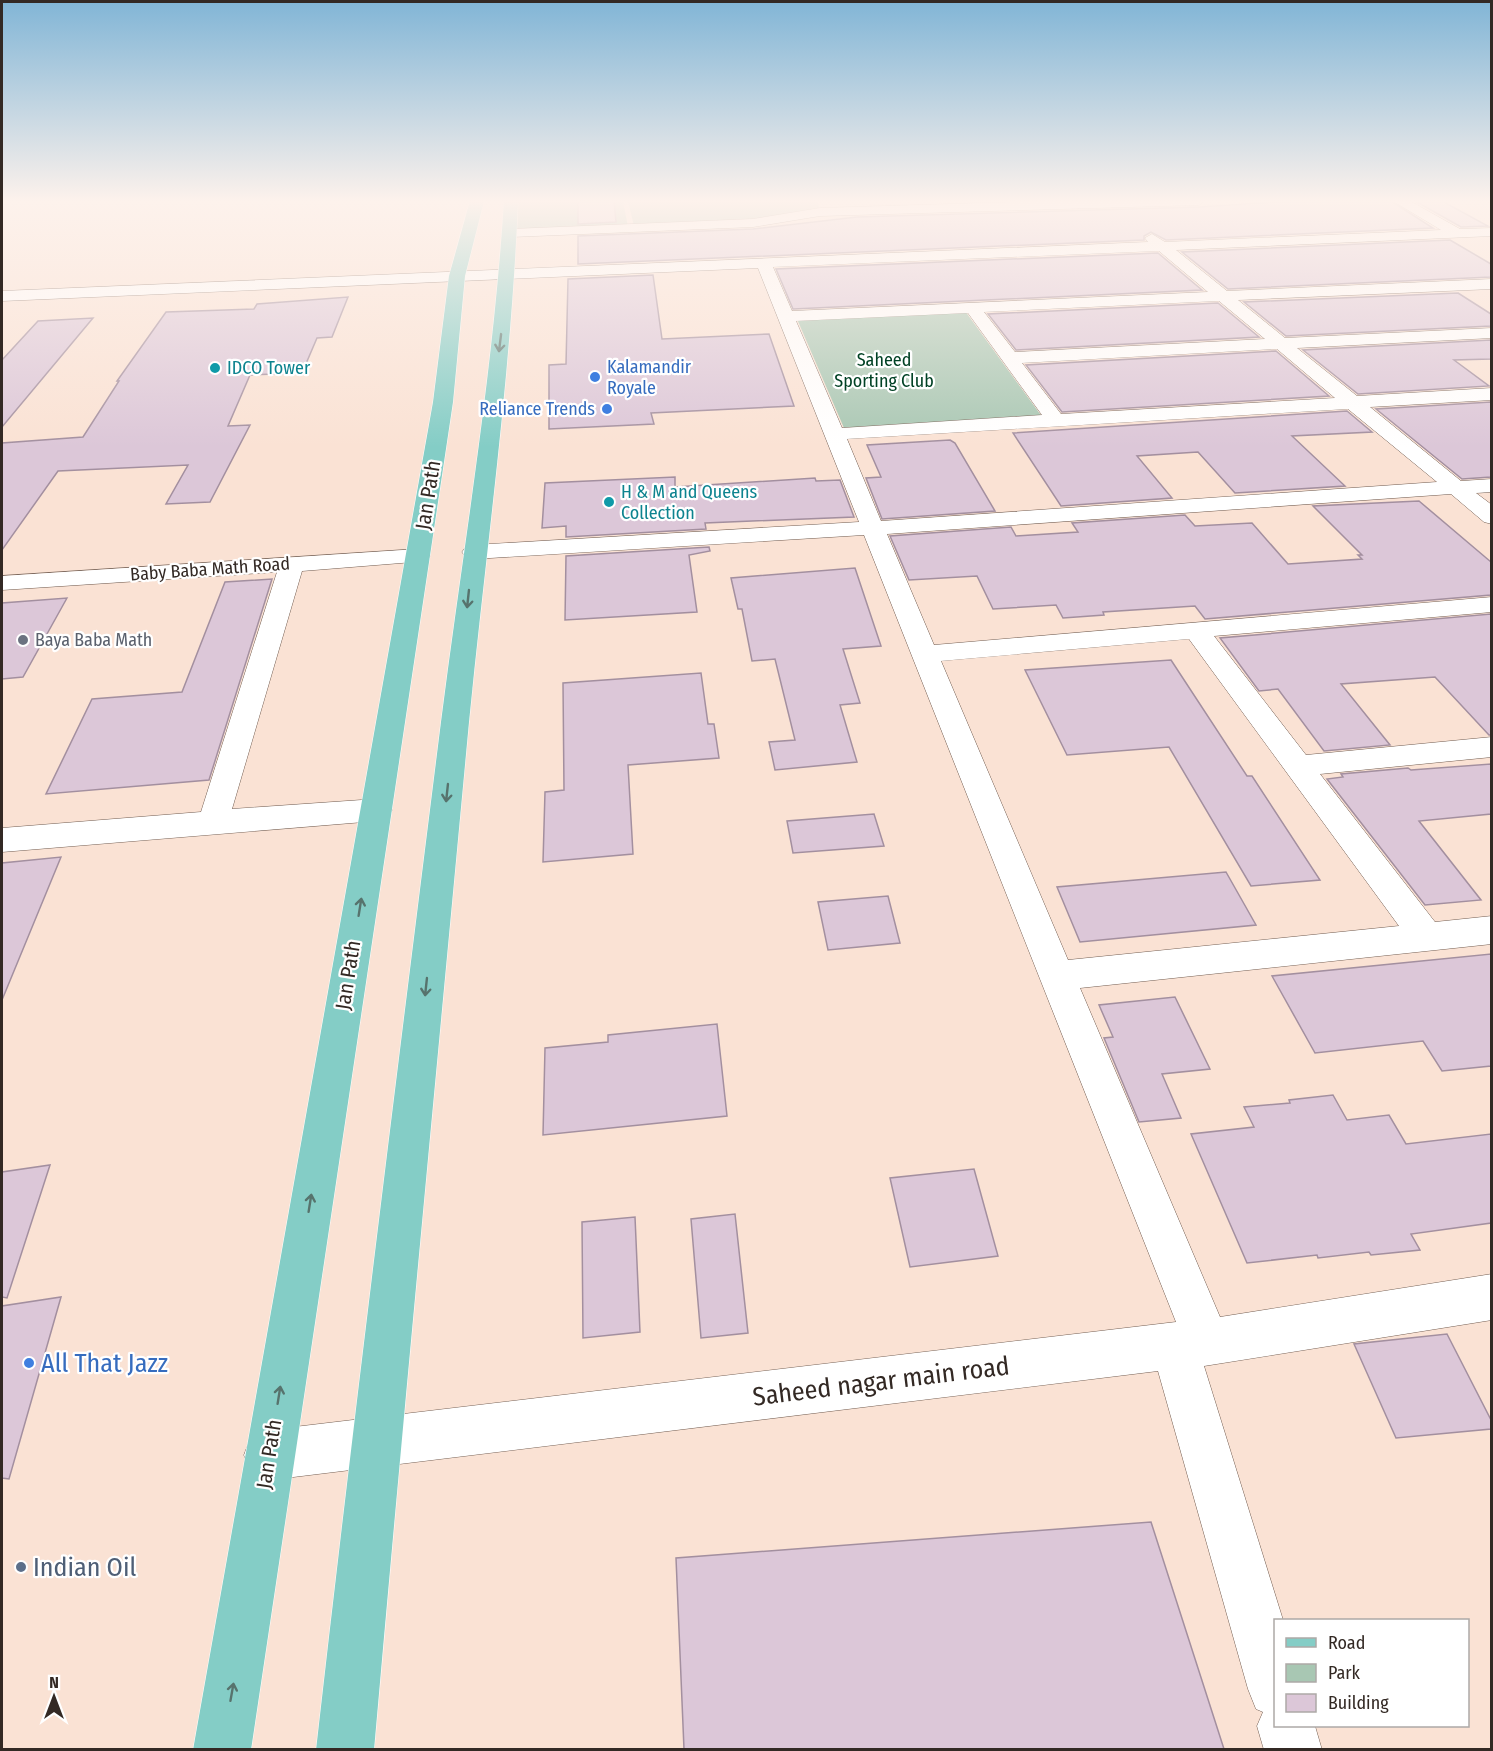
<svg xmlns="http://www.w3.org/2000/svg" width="1493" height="1751" viewBox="0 0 1493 1751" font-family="'Fira Sans Condensed',sans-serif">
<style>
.green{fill:#a8c7b3}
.building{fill:#dcc7d8;stroke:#a38f9f;stroke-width:1.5}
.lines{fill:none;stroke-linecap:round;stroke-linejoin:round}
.minor-casing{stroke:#725d51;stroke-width:1}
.major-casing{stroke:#fff;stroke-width:1}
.minor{fill:#fff;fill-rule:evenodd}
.major{fill:#84cdc6;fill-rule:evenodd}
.oneway{stroke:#57736d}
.culture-dot{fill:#0f9aa8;stroke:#fff;stroke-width:2}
.shop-dot{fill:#3f7fe0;stroke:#fff;stroke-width:2}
.worship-dot{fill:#6b7280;stroke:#fff;stroke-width:2}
.service-dot{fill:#5c6f8a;stroke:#fff;stroke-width:2}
.labels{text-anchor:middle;stroke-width:4.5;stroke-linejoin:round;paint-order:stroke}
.far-park-label{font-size:18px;fill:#004124;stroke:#fff}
.far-shop-label{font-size:18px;fill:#366cbe;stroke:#fff;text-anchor:start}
.far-culture-label{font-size:18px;fill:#0d838f;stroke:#fff;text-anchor:start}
.far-street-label{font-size:18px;fill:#332924;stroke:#fff}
.far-worship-label{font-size:18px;fill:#5b616d;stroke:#fff;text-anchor:start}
.street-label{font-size:21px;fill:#332924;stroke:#fff}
.near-shop-label{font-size:26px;fill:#366cbe;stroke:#fff;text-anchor:start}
.near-street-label{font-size:26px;fill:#332924;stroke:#fff}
.near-service-label{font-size:26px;fill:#4e5e75;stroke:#fff;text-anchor:start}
</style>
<rect width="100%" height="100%" fill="#fae2d4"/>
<path class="green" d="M 513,201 L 623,201 L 628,227 L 513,233 Z
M 628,201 L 817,201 L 820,210 L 771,220 L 634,226 Z
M 965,311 L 1043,418 L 844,428 L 797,319 Z"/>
<path class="building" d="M 578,201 L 614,201 L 616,222 L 578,224 Z
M 1291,201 L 1391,201 L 1433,228 L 1166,240 L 1151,232 L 1144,236 L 1144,240 L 578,264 L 578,236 L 753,229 L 857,217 L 1199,207 Z
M 1415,201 L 1442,201 L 1488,226 L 1461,227 Z
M 1450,240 L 1491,264 L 1491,277 L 1228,289 L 1182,252 Z
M 1158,253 L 1202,290 L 793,309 L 776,269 Z
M 653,275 L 662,339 L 769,334 L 794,406 L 651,413 L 654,424 L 549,429 L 549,365 L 566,364 L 568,279 Z
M 1458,293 L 1491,314 L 1491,326 L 1286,336 L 1244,302 Z
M 348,297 L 332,337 L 317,338 L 302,373 L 250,375 L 228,426 L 250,425 L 210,502 L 166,504 L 188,465 L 58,471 L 2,550 L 2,443 L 83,437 L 119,381 L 117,381 L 166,312 L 254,309 L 257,304 Z
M 1218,303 L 1259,337 L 1016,350 L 988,314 Z
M 93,318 L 2,427 L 2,360 L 38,321 Z
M 1491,340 L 1491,359 L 1454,360 L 1489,386 L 1358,394 L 1303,350 Z
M 1276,351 L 1329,396 L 1062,412 L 1026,365 Z
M 1491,402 L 1491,477 L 1462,479 L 1376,409 Z
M 1347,411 L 1372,432 L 1292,436 L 1345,486 L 1235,493 L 1198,452 L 1137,456 L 1172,498 L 1061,506 L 1013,433 Z
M 950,440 L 955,443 L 995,511 L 882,519 L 866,478 L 881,477 L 867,445 Z
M 675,477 L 675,487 L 815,478 L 816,481 L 840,480 L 854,517 L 705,523 L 706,529 L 566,537 L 566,526 L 542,528 L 545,483 Z
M 1419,501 L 1491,562 L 1491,595 L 1205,619 L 1195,606 L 1103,612 L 1104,615 L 1063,618 L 1056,605 L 993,609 L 977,576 L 909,580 L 890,536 L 1011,527 L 1016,536 L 1078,532 L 1072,523 L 1185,515 L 1195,526 L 1252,523 L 1288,564 L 1362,559 L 1358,555 L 1362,555 L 1313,506 Z
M 709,547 L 710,551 L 689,555 L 697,612 L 565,620 L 566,556 Z
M 855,568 L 881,646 L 843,649 L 860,703 L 840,705 L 857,762 L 775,770 L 769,742 L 795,740 L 775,659 L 752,661 L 742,609 L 738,609 L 731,578 Z
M 272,579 L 209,780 L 46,794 L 92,699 L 182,692 L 225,582 Z
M 67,598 L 23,677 L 2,679 L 2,603 Z
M 1491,614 L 1491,735 L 1489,735 L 1435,677 L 1341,684 L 1390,745 L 1324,751 L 1278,689 L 1259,691 L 1220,638 Z
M 1171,660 L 1247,776 L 1252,776 L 1320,880 L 1251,886 L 1169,747 L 1067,755 L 1025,670 Z
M 701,673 L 708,724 L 714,724 L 719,758 L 628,765 L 633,854 L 543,862 L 545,792 L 564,790 L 563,683 Z
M 1491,764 L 1491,814 L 1419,821 L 1481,900 L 1425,905 L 1327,779 L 1343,777 L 1341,774 L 1408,768 L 1411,770 Z
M 874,814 L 884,846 L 793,853 L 787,821 Z
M 61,857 L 2,1000 L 2,863 Z
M 1226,872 L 1256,925 L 1080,942 L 1057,887 Z
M 888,896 L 900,943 L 828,950 L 818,902 Z
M 1491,954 L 1491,1066 L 1442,1071 L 1423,1041 L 1315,1053 L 1272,976 Z
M 1175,997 L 1210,1069 L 1162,1074 L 1181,1118 L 1139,1122 L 1104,1038 L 1113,1037 L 1099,1005 Z
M 717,1024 L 727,1116 L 543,1135 L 545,1048 L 608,1042 L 608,1035 Z
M 1333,1095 L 1347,1120 L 1389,1115 L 1406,1144 L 1491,1134 L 1491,1223 L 1411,1234 L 1420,1250 L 1371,1255 L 1369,1252 L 1318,1258 L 1317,1255 L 1247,1263 L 1191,1134 L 1254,1127 L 1244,1107 L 1290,1103 L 1289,1100 Z
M 50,1165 L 7,1298 L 2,1297 L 2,1172 Z
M 974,1169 L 998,1256 L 910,1267 L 890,1178 Z
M 735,1214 L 748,1333 L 701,1338 L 691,1219 Z
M 635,1217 L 640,1332 L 583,1338 L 582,1222 Z
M 61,1297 L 9,1479 L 2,1478 L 2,1306 Z
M 1447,1334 L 1491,1420 L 1491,1429 L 1396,1438 L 1354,1344 Z
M 1151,1522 L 1224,1749 L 684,1749 L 676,1558 Z"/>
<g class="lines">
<g class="minor-casing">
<path id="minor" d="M 1047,201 L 1205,201 L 1199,205 L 820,216 L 753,227 L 511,237 L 504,233 L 511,229 L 753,219 L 820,208 Z
M 1393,201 L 1410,201 L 1460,229 L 1492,228 L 1492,236 L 1176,250 L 1227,291 L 1492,279 L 1492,289 L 1238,300 L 1285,338 L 1492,328 L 1492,338 L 1297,348 L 1357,396 L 1492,388 L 1492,400 L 1370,407 L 1461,481 L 1492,479 L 1492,492 L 1476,493 L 1492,505 L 1492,524 L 1484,522 L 1451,494 L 887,534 L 934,645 L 1492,597 L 1492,612 L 1214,636 L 1306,755 L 1492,737 L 1492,757 L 1320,774 L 1435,922 L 1492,916 L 1492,944 L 1080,988 L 1220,1317 L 1492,1274 L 1492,1320 L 1204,1366 L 1283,1620 L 1276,1620 L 1276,1726 L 1315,1726 L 1322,1750 L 1264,1750 L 1257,1726 L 1263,1712 L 1256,1709 L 1248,1689 L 1158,1371 L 269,1480 L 251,1473 L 244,1455 L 251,1437 L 269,1430 L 1176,1322 L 864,535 L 474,559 L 466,557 L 462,552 L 466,547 L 474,545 L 859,522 L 758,268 L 2,301 L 2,291 L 1148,242 L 1145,238 L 1152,234 L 1165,242 L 1441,230 ZM 1159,251 L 1208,292 L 792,311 L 773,267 ZM 1219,301 L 1265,339 L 1015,352 L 984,312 ZM 968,313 L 1042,415 L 842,428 L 796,321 ZM 1277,349 L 1335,398 L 1061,414 L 1022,363 ZM 1348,409 L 1437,482 L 881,521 L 847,439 ZM 1189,639 L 1399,926 L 1068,960 L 941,661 Z
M 418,549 L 426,551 L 430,556 L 426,561 L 302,571 L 232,809 L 376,799 L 387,802 L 392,810 L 387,818 L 376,821 L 2,852 L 2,828 L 201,812 L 277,572 L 2,590 L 2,576 Z"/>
</g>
<g class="major-casing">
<path id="major" d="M 470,201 L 484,201 L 465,276 L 453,402 L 251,1750 L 193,1750 L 433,402 L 449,276 Z
M 504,201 L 518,201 C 511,376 486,549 469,722 C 437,1065 404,1407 374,1750 L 316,1750 C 355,1407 398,1065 441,722 C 463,549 493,376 504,201 Z"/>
</g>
<use href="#minor" class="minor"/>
<use href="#major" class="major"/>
</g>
<defs><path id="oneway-shaft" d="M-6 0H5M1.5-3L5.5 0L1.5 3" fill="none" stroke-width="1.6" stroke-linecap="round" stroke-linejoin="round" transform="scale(1.5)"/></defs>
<g class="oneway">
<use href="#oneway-shaft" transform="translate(500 343) rotate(97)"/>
<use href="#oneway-shaft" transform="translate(468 599) rotate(96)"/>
<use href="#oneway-shaft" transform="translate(447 793) rotate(96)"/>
<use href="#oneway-shaft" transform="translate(360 907) rotate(-81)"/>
<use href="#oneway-shaft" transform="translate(426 987) rotate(96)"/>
<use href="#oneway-shaft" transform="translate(310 1203) rotate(-81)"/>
<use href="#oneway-shaft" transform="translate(279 1395) rotate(-81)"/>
<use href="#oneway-shaft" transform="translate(232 1692) rotate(-80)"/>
</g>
<linearGradient id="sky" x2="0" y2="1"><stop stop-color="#81b5d6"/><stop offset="0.45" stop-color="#fdf2ec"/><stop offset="1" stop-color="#fdf2ec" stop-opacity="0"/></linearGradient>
<rect width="1493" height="447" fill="url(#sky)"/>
<g class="culture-dot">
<circle cx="215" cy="368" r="6"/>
<circle cx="609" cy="502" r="6"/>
</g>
<g class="shop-dot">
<circle cx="595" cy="377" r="6"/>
<circle cx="607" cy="409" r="6"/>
<circle cx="29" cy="1363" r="6"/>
</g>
<circle class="worship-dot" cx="23" cy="640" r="6"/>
<circle class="service-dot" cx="21" cy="1567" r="6"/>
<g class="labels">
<g class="far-park-label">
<text x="884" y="366">Saheed<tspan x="884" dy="21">Sporting Club</tspan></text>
</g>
<g class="far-shop-label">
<text x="607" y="373">Kalamandir<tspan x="607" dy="21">Royale</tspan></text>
<text x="595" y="415" text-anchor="end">Reliance Trends</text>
</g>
<g class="far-culture-label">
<text x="227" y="374">IDCO Tower</text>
<text x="621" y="498">H &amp; M and Queens<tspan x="621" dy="21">Collection</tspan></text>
</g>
<g class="far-street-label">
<text transform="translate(210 569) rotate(-4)" y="6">Baby Baba Math Road</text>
</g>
<g class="far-worship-label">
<text x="35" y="646">Baya Baba Math</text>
</g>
<g class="street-label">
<text transform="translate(428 495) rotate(-81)" y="7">Jan Path</text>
<text transform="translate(348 975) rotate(-81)" y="7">Jan Path</text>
<text transform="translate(269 1454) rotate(-81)" y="7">Jan Path</text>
</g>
<g class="near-shop-label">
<text x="41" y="1372">All That Jazz</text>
</g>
<g class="near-street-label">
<text transform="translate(881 1381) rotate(-7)" y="9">Saheed nagar main road</text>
</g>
<g class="near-service-label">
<text x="33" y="1576">Indian Oil</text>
</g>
</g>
<rect width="1493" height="1751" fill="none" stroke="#332924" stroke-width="6"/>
<rect x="1274" y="1619" width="195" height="108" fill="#ffffff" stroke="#ada9a7" stroke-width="1.5"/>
<rect x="1286" y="1638" width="30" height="9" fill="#84cdc6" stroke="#ada9a7" stroke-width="1.5"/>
<text x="1328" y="1649" font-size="18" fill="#332924">Road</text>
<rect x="1286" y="1664" width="30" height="18" fill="#a8c7b3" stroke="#ada9a7" stroke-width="1.5"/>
<text x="1328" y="1679" font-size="18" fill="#332924">Park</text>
<rect x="1286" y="1694" width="30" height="18" fill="#dcc7d8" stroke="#ada9a7" stroke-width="1.5"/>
<text x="1328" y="1709" font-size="18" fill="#332924">Building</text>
<g transform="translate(54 1697)" stroke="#ffffff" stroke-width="4.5" paint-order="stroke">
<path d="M0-4.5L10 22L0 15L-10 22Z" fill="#332924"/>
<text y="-9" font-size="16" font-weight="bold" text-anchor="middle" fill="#332924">N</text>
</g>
</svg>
